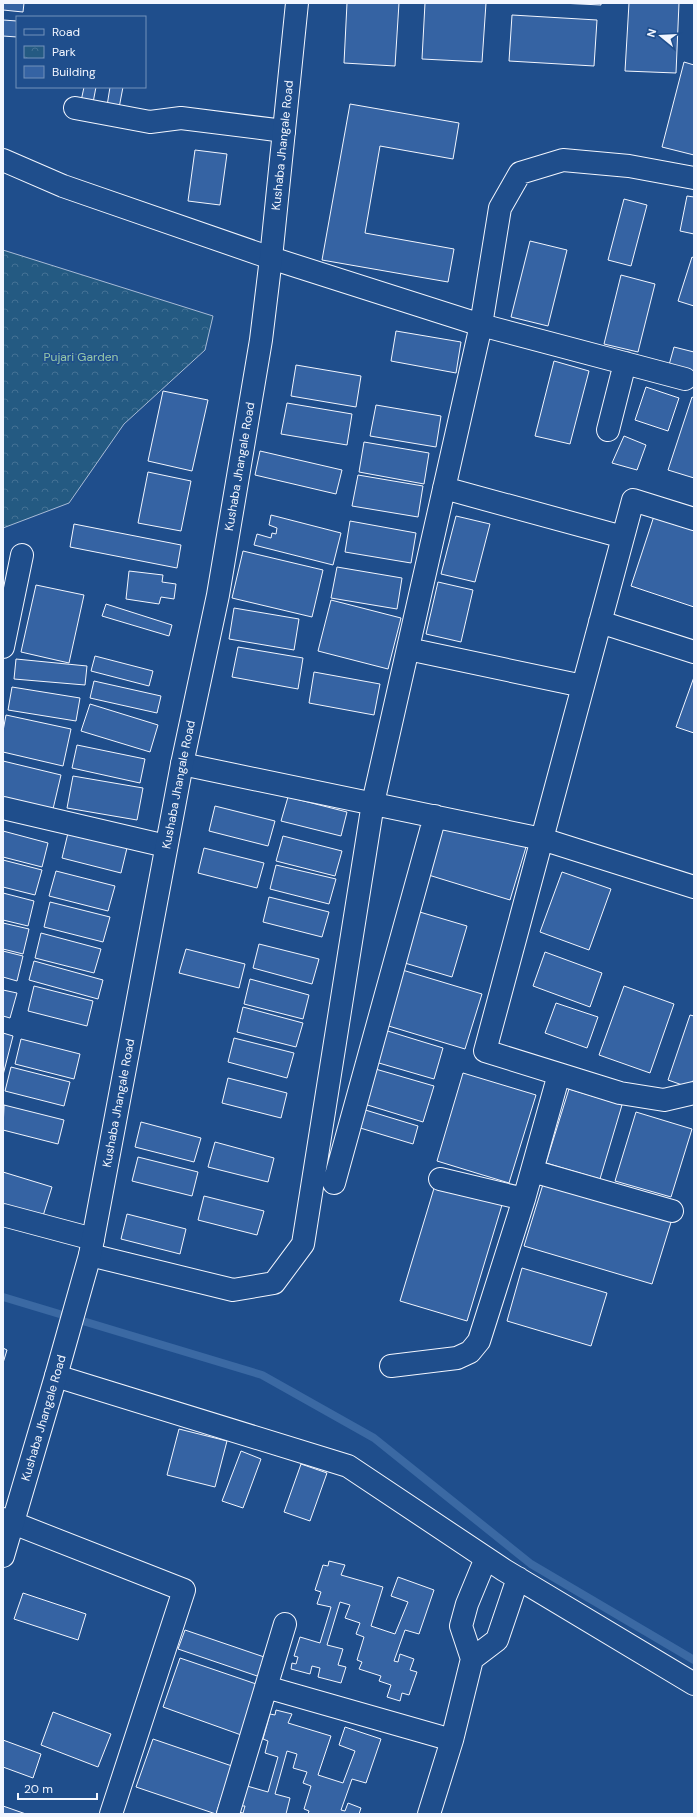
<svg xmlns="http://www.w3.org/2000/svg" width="697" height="1817" viewBox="0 0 697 1817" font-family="'DM Sans',sans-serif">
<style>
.park{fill:url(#park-crowns);stroke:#a8bbd7}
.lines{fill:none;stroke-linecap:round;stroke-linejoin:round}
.stream{stroke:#3b69a3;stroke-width:8}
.building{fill:#3563a3;stroke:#f2f6ff}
.minor-casing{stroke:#f2f6ff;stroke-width:24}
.tertiary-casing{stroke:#f2f6ff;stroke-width:24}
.minor{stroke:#1f4e8c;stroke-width:22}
.tertiary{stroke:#1f4e8c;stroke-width:22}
.labels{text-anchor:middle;stroke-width:3;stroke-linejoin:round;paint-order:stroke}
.street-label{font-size:12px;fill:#f2f6ff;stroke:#1f4e8c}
.park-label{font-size:12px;fill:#97c8a6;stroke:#1f4e8c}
</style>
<defs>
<pattern id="park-crowns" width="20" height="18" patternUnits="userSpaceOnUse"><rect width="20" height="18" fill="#245a82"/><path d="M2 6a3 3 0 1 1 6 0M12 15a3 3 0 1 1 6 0" fill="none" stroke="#447295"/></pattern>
</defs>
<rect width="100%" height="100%" fill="#1f4e8c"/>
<path class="park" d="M 3,250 L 213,316 L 205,350 L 124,424 L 69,503 L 3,528 Z"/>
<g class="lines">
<path class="stream" d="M 3,1297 L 262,1375 L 374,1438 L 531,1564 L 694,1660"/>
</g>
<path class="building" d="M 3,3 L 24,3 L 23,12 L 3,10 Z
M 347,3 L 399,3 L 395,66 L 344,63 Z
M 425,3 L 486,3 L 482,62 L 422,59 Z
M 560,3 L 601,3 L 601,5 Z
M 629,3 L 679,3 L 676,73 L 625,71 Z
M 512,15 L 597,20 L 594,66 L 509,61 Z
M 3,20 L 17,21 L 17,37 L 3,36 Z
M 684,62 L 694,65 L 694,155 L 662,147 Z
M 84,87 L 96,87 L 92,108 L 80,106 Z
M 110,87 L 123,87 L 119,108 L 107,106 Z
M 350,104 L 459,123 L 453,159 L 380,146 L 365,233 L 454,249 L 448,282 L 322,260 Z
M 195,150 L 227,154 L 220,205 L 188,201 Z
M 687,196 L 694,197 L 694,234 L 680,231 Z
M 624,199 L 647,205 L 631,266 L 608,260 Z
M 530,241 L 567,250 L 548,326 L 511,317 Z
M 692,257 L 694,258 L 694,306 L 678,301 Z
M 621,275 L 655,284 L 638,352 L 604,344 Z
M 396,331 L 461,342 L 456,373 L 391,361 Z
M 674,347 L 694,352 L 694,371 L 669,365 Z
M 554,361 L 589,371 L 570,444 L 535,436 Z
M 296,365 L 361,376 L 356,407 L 291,396 Z
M 646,387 L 679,398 L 668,431 L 635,420 Z
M 163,391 L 208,400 L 192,471 L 148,461 Z
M 692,397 L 694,398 L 694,478 L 668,470 Z
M 287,403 L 352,414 L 347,445 L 281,434 Z
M 376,405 L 441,416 L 436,447 L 370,436 Z
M 624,436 L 646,445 L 637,470 L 612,463 Z
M 364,442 L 429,453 L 424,484 L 359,472 Z
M 260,451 L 342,470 L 336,494 L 255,475 Z
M 148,472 L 191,481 L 181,531 L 138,523 Z
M 358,475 L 423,486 L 418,517 L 352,506 Z
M 655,513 L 694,525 L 694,607 L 631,586 Z
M 271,515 L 341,533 L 333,565 L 254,545 L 257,534 L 271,538 L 272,533 L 276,534 L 277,528 L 269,525 Z
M 456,516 L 490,524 L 475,582 L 441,574 Z
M 350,521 L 416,533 L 411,563 L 345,552 Z
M 74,524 L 181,545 L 177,568 L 70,547 Z
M 243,551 L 323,570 L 312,617 L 232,598 Z
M 337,567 L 402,578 L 397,609 L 331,598 Z
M 129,571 L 163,575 L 162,582 L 176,584 L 174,599 L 161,597 L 159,604 L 126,599 Z
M 438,582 L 473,590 L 461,642 L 426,634 Z
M 36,585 L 84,595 L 69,663 L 21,652 Z
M 331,600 L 401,618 L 388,669 L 318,651 Z
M 106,604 L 172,625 L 169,636 L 102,616 Z
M 234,608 L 299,619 L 294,650 L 229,639 Z
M 238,647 L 303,658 L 298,689 L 232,677 Z
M 95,656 L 153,671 L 149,686 L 91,671 Z
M 16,659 L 87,666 L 85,685 L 14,679 Z
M 314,672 L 380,684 L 374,715 L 309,703 Z
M 694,677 L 694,733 L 676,727 Z
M 94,681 L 161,696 L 157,713 L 90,698 Z
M 12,687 L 80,698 L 76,721 L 8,710 Z
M 90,704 L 158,725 L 150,752 L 81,731 Z
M 6,715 L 71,729 L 63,766 L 3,752 L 3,731 Z
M 77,745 L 145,759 L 140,783 L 72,768 Z
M 3,761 L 61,775 L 53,809 L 3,798 Z
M 73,776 L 143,788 L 137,820 L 67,808 Z
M 288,797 L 347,812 L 341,836 L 281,821 Z
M 215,806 L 275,821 L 268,846 L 209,831 Z
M 438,820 L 526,847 L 510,900 L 422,873 Z
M 3,831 L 48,843 L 42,867 L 3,857 Z
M 68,833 L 127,848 L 121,873 L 62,858 Z
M 283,836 L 342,851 L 335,876 L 276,861 Z
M 204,848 L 264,863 L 257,888 L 198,873 Z
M 3,860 L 42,870 L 35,895 L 3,887 Z
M 276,865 L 336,879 L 329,904 L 270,889 Z
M 56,871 L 115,886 L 108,911 L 49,896 Z
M 562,872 L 611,889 L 589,950 L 540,932 Z
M 3,893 L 34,901 L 28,926 L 3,920 Z
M 269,897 L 329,912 L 322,937 L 263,922 Z
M 50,902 L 110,917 L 103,942 L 44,927 Z
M 413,910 L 467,926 L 452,977 L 398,961 Z
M 3,923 L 29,929 L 23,954 L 3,949 Z
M 41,933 L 101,949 L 94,973 L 35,958 Z
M 259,944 L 319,959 L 312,984 L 253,968 Z
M 186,949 L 245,964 L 239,988 L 179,973 Z
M 3,951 L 23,956 L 17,981 L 3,977 Z
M 545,952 L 602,973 L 590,1007 L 533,986 Z
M 34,961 L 103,980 L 98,999 L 29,980 Z
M 399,969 L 482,994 L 465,1049 L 382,1024 Z
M 250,979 L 309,995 L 303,1019 L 244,1004 Z
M 34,986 L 93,1001 L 87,1026 L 28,1011 Z
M 624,986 L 674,1004 L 650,1073 L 599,1055 Z
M 3,990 L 17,993 L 10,1018 L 3,1016 Z
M 556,1003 L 598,1017 L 587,1048 L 545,1033 Z
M 243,1007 L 303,1023 L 296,1047 L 237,1032 Z
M 690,1015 L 694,1016 L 694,1078 L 691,1088 L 668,1080 Z
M 381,1029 L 443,1048 L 434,1079 L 372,1061 Z
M 3,1033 L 13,1036 L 3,1075 Z
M 234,1038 L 294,1053 L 287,1078 L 228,1062 Z
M 21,1039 L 80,1054 L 74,1079 L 15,1064 Z
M 11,1067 L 70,1082 L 64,1106 L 5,1091 Z
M 372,1068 L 434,1086 L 423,1122 L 361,1103 Z
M 463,1073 L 536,1095 L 509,1183 L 437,1161 Z
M 228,1078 L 287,1093 L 281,1118 L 222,1103 Z
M 569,1089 L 622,1105 L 600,1179 L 546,1163 Z
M 4,1105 L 64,1120 L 58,1144 L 3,1130 Z
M 362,1109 L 418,1126 L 413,1144 L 357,1127 Z
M 636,1112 L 692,1129 L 671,1197 L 615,1181 Z
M 141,1122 L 201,1138 L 194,1162 L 135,1147 Z
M 215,1142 L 274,1158 L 268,1182 L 208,1167 Z
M 138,1157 L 198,1172 L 192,1196 L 132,1181 Z
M 3,1172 L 52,1187 L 43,1216 L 3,1204 Z
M 544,1181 L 672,1219 L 652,1284 L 524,1246 Z
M 435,1185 L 502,1205 L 467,1321 L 400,1301 Z
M 204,1196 L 264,1211 L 257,1235 L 198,1220 Z
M 127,1214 L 186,1229 L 180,1254 L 121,1239 Z
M 522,1268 L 607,1293 L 591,1346 L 507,1321 Z
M 3,1348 L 7,1350 L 3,1363 Z
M 179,1429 L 227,1441 L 215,1487 L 167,1475 Z
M 241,1451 L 261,1459 L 243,1508 L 222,1501 Z
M 301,1464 L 327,1473 L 310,1521 L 284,1512 Z
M 329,1561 L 345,1565 L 341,1575 L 383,1587 L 371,1626 L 395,1634 L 408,1602 L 391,1596 L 398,1577 L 434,1590 L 419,1634 L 405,1630 L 394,1661 L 398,1662 L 400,1654 L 414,1659 L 410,1670 L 417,1672 L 409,1695 L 402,1693 L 400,1701 L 387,1697 L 391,1685 L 379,1681 L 381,1676 L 359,1669 L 362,1662 L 357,1660 L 364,1637 L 356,1634 L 360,1623 L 345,1618 L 350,1605 L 340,1602 L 327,1645 L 343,1649 L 338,1665 L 346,1667 L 341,1683 L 318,1677 L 320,1668 L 312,1666 L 310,1674 L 291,1669 L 292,1663 L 296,1664 L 298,1657 L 294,1656 L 300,1637 L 320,1643 L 331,1607 L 317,1604 L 321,1592 L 315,1590 L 323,1565 L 328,1566 Z
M 23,1593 L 86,1614 L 78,1640 L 14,1619 Z
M 185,1630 L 270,1659 L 263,1678 L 178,1649 Z
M 180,1658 L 262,1686 L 244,1736 L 163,1707 Z
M 276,1710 L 292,1714 L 288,1723 L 331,1736 L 318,1775 L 343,1783 L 355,1751 L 339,1745 L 345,1727 L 381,1739 L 366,1783 L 352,1779 L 341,1810 L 345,1811 L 348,1803 L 361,1808 L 359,1814 L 308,1814 L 309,1811 L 304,1809 L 311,1786 L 303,1783 L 307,1772 L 293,1768 L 297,1754 L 287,1751 L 275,1794 L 290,1798 L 286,1814 L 239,1814 L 239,1812 L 243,1813 L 245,1806 L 242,1806 L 247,1786 L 268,1792 L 278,1757 L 265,1753 L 268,1741 L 263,1739 L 270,1714 L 275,1715 Z
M 53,1712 L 111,1734 L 98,1767 L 41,1745 Z
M 153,1739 L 232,1766 L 216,1814 L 136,1787 Z
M 3,1740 L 41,1754 L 33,1778 L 3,1767 Z
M 3,1806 L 26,1814 L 3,1814 Z"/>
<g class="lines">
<g class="minor-casing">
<path id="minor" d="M 75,108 L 150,122 L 181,118 L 284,131
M 3,160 L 63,186 L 271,258 L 481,325 L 685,379
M 608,430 L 625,363
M 444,488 L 623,537
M 694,519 L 633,500 L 485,1051 L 620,1093 L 664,1100 L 694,1093
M 600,622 L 694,652
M 3,647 L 22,555
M 408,649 L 583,686
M 182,764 L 542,839 L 694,887
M 3,808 L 166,846
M 532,1171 L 672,1211
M 440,1179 L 524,1199
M 334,1183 L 435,816
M 3,1215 L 93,1239
M 90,1255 L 233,1290 L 274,1283 L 303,1244 L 373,803 L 481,325 L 500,208 L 520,173 L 563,160 L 629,166 L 694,178
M 391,1366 L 457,1358 L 470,1352 L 479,1341 L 524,1199 L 559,1074
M 56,1376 L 348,1466 L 504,1570 L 694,1684
M 3,1519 L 184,1590 L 111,1814
M 472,1659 L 497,1640 L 518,1578
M 266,1687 L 452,1740
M 228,1814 L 285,1624
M 429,1814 L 452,1740 L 472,1659 L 461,1626 L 467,1604 L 486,1558"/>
</g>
<g class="tertiary-casing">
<g id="tertiary">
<path id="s1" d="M 3,1556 L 56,1376 L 90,1255 L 182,764 L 218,595 L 261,340 L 271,258 L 297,3"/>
</g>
</g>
<use href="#minor" class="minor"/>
<use href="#tertiary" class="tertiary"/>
</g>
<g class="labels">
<g class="street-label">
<text dy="4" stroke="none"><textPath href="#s1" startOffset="1440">Kushaba Jhangale Road</textPath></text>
<text dy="4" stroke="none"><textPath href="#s1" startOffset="1116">Kushaba Jhangale Road</textPath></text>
<text dy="4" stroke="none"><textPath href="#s1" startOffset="792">Kushaba Jhangale Road</textPath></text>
<text dy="4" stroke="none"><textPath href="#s1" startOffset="468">Kushaba Jhangale Road</textPath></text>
<text dy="4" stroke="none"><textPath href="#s1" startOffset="144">Kushaba Jhangale Road</textPath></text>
</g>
<g class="park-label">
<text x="81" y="361">Pujari Garden</text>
</g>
</g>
<rect width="697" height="1817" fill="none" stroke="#f2f6ff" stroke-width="8"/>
<rect x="16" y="16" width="130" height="72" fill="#1f4e8c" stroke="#7391ba"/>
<rect x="24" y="29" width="20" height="6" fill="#1f4e8c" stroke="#7391ba"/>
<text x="52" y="36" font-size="12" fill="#f2f6ff">Road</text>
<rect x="24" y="46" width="20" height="12" fill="url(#park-crowns)" stroke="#7391ba"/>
<text x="52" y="56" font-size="12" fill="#f2f6ff">Park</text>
<rect x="24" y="66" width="20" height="12" fill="#3563a3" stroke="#7391ba"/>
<text x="52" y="76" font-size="12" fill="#f2f6ff">Building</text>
<g transform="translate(661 36) rotate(288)" stroke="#1f4e8c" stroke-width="3" paint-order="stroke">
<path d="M0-3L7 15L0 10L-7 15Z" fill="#f2f6ff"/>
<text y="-6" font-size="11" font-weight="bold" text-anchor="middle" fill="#f2f6ff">N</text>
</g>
<path d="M18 1793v6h79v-6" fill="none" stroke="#f2f6ff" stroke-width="2"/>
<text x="24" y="1793" font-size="12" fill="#f2f6ff" stroke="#1f4e8c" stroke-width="3" paint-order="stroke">20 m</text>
</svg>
